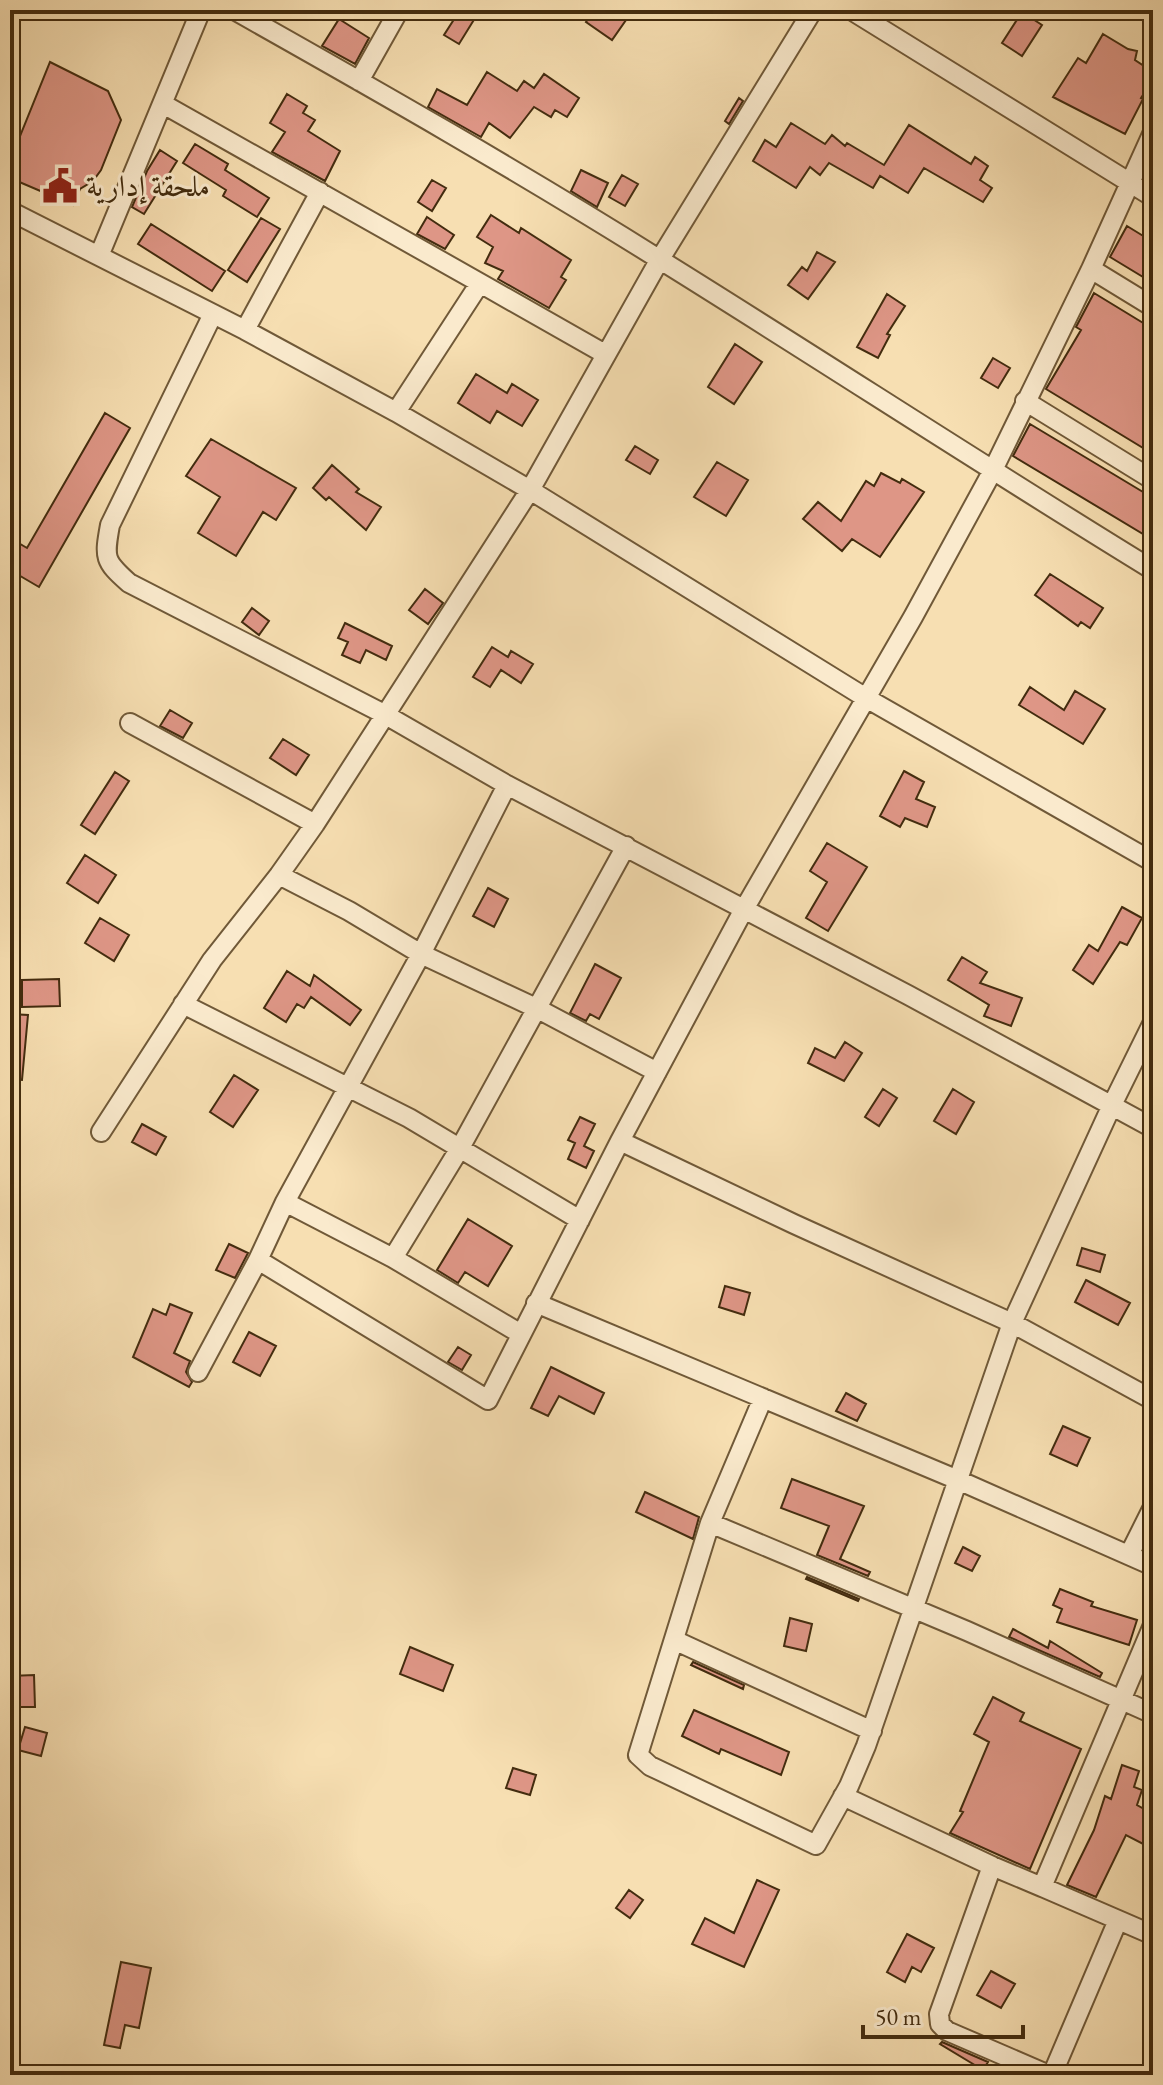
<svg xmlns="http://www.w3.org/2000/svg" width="1163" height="2085" viewBox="0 0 1163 2085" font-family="'EB Garamond',Amiri,serif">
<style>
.building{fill:#de9686;stroke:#432c0f;stroke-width:2}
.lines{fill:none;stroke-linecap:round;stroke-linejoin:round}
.minor-casing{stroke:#705938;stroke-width:22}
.minor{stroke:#faeacd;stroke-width:18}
.labels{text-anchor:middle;stroke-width:6;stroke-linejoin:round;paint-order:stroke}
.poi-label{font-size:30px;fill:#432c0f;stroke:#faeacd;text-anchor:start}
</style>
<rect width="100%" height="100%" fill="#f7dfb2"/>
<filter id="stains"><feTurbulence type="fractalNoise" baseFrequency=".0025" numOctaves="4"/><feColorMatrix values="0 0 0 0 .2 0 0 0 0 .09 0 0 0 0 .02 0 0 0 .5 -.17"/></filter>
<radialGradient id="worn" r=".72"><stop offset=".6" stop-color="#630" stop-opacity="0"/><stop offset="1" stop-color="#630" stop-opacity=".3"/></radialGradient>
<path class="building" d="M 460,10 L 480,10 L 459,44 L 444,35 Z
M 595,10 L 633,10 L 612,40 L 586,22 Z
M 1022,12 L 1042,25 L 1022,56 L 1002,43 Z
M 339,19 L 369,38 L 355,64 L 322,46 Z
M 1103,34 L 1128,49 L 1137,51 L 1135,60 L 1153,72 L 1153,79 L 1141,98 L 1143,99 L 1125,134 L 1053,97 L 1078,58 L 1086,63 Z
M 50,62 L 108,91 L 121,120 L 101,170 L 93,181 L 80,189 L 73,205 L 10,178 L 10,161 Z
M 487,72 L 517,91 L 524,81 L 534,88 L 544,74 L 579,98 L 567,117 L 555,110 L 551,117 L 534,107 L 510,138 L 489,123 L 481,137 L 428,107 L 437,89 L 467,105 Z
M 287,94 L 307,106 L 303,113 L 315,120 L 308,131 L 340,151 L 325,181 L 272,152 L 285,132 L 270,123 Z
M 739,98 L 743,101 L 729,124 L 725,121 Z
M 791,123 L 825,144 L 832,135 L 845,146 L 847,143 L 884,165 L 909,125 L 971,164 L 975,157 L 988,166 L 980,180 L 992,188 L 983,202 L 924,168 L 908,193 L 880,176 L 873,188 L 829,163 L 820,175 L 810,167 L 796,188 L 753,161 L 765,140 L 776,147 Z
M 195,144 L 228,164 L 225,170 L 269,198 L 257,217 L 223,196 L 226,190 L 183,163 Z
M 160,150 L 177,161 L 144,214 L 132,207 L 147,171 Z
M 581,170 L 608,183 L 597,207 L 571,191 Z
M 622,175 L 638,184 L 625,206 L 609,197 Z
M 432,180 L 446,188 L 432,211 L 418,202 Z
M 491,215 L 519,233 L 521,228 L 571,260 L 561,277 L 566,280 L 549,308 L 498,279 L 503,271 L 485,263 L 493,247 L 477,237 Z
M 427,217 L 454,235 L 445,249 L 417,234 Z
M 261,218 L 280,229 L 247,282 L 228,270 Z
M 151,224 L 225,271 L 212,291 L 138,244 Z
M 1127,226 L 1153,242 L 1153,283 L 1110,257 Z
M 817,252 L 835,262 L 808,299 L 788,285 L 802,267 L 807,271 Z
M 1094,293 L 1153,329 L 1153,454 L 1046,389 L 1081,330 L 1076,327 Z
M 887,294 L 905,306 L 887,334 L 890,335 L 878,358 L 857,347 Z
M 735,344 L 762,362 L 734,404 L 708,387 Z
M 993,358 L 1010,368 L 998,388 L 981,378 Z
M 476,374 L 507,393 L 512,384 L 538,400 L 522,426 L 497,411 L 490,423 L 458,403 Z
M 105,413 L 130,428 L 39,587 L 10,570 L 10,538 L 27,548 Z
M 1030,424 L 1153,498 L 1153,540 L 1013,456 Z
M 211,439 L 296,488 L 276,520 L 263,512 L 236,556 L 198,533 L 220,497 L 186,476 Z
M 635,446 L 658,460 L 650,474 L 626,460 Z
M 717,462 L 748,480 L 726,516 L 694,497 Z
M 332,465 L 359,489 L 356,492 L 381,507 L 366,530 L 329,497 L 326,500 L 313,488 Z
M 881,473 L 900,483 L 902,479 L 924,492 L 880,557 L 852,539 L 842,551 L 803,519 L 818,502 L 841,521 L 866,481 L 874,486 Z
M 1050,574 L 1103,608 L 1090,628 L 1081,622 L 1078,626 L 1035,595 Z
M 425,589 L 443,603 L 428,624 L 409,610 Z
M 252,608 L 269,621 L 259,635 L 242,622 Z
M 345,623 L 392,646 L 386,660 L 366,650 L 360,663 L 342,655 L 348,642 L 338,638 Z
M 492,647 L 508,657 L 511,651 L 533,664 L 521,683 L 501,670 L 490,687 L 473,677 Z
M 1030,687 L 1064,710 L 1075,691 L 1105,709 L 1083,744 L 1019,705 Z
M 170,710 L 192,723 L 183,738 L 160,726 Z
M 283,739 L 309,755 L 296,775 L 270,758 Z
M 904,771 L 924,782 L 916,799 L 935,807 L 927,827 L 905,818 L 900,827 L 880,816 Z
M 115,772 L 129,781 L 95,834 L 81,825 Z
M 827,843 L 867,867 L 828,931 L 806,918 L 827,882 L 810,871 Z
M 85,855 L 116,875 L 98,903 L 67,883 Z
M 488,888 L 508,899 L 494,927 L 473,916 Z
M 1122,907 L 1142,918 L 1127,945 L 1120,942 L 1093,984 L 1073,970 L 1089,945 L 1098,951 Z
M 100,918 L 129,935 L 114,961 L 85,943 Z
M 962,957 L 987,972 L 980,983 L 1022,998 L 1011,1026 L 984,1016 L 989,1005 L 948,980 Z
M 595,964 L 621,978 L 599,1019 L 590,1014 L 586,1021 L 570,1013 Z
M 287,971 L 310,986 L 314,975 L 361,1010 L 350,1025 L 311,997 L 304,1008 L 297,1004 L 286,1022 L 264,1008 Z
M 59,979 L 60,1006 L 22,1007 L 22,980 Z
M 10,1014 L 28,1015 L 22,1080 L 10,1079 Z
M 845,1042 L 862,1053 L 844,1081 L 808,1063 L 815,1048 L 835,1058 Z
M 234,1075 L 258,1090 L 233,1127 L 210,1112 Z
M 883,1089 L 897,1098 L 879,1126 L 865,1117 Z
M 953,1089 L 974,1102 L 956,1134 L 934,1121 Z
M 580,1117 L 595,1124 L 584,1146 L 594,1151 L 586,1168 L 568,1159 L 575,1143 L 568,1140 Z
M 142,1124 L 166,1137 L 156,1155 L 132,1142 Z
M 468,1219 L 512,1246 L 488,1286 L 465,1272 L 458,1283 L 437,1270 Z
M 229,1244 L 248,1253 L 235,1278 L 216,1270 Z
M 1082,1248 L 1105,1255 L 1100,1272 L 1077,1265 Z
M 1086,1280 L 1130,1303 L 1118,1325 L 1075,1302 Z
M 725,1286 L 750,1293 L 744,1315 L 719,1307 Z
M 170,1304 L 192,1313 L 174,1353 L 190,1361 L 186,1372 L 192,1382 L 189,1387 L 133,1357 L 153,1309 L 166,1315 Z
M 249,1332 L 276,1346 L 260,1376 L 233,1362 Z
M 458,1347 L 471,1355 L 462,1370 L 448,1362 Z
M 551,1367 L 604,1393 L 594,1414 L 559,1396 L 548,1416 L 531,1408 Z
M 846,1393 L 866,1404 L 857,1421 L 836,1411 Z
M 1063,1426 L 1090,1438 L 1077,1466 L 1050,1454 Z
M 792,1479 L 864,1506 L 840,1559 L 870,1572 L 868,1576 L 817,1555 L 829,1526 L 781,1508 Z
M 645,1492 L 699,1517 L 693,1539 L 636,1512 Z
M 963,1547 L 980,1556 L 972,1571 L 955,1563 Z
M 807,1577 L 859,1599 L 858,1601 L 806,1579 Z
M 1060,1589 L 1093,1602 L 1091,1606 L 1137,1620 L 1129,1645 L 1057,1622 L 1062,1609 L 1053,1605 Z
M 790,1618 L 812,1624 L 806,1651 L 784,1646 Z
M 1013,1629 L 1048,1648 L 1050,1641 L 1102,1673 L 1100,1677 L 1009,1637 Z
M 410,1647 L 453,1665 L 443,1691 L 400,1674 Z
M 693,1662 L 744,1685 L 743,1689 L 691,1665 Z
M 34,1675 L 35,1707 L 10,1707 L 10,1676 Z
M 993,1697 L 1024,1713 L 1020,1721 L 1081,1749 L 1030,1869 L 950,1833 L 963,1812 L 960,1811 L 989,1742 L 974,1734 Z
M 694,1710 L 789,1752 L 781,1775 L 721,1749 L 719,1754 L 682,1736 Z
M 25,1727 L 47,1733 L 41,1756 L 18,1750 Z
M 1122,1765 L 1139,1771 L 1134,1787 L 1142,1790 L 1137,1805 L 1153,1814 L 1153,1849 L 1126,1835 L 1096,1897 L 1067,1885 L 1094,1830 L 1105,1796 L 1111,1799 Z
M 513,1768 L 536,1775 L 530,1795 L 506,1788 Z
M 757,1880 L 779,1890 L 744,1967 L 692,1944 L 705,1918 L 734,1933 Z
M 629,1890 L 643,1900 L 630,1918 L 616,1908 Z
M 907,1934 L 934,1948 L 921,1972 L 912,1967 L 905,1982 L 887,1972 Z
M 121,1962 L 151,1968 L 139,2028 L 125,2025 L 120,2048 L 104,2045 Z
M 991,1971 L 1015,1984 L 1001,2008 L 977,1995 Z
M 942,2042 L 988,2062 L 983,2070 L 940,2044 Z"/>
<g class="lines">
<g class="minor-casing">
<path id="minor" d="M 234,10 C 378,91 522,173 662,261 C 826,363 988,469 1153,570
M 851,10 L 1153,197
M 359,81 L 399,10
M 163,104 L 480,283
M 10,211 L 245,330 L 396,412 L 530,490 L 866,698 L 1153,862
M 99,256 L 201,10
M 1091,269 L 1153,307
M 213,314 L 110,525 C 104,558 104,561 129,583 L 384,714 L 507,785 L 908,995 L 1153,1128
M 245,330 L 320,192
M 1025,401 L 1153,480
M 396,412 L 480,283 L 605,354
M 130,723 L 315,824
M 279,875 L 349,911 L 421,954 L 538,1009 L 657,1072
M 183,1004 L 409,1118 L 580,1220
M 101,1132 L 212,960 L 279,875 L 315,824 L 530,490 L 660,259 L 813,10
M 620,1141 L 794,1224 L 1012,1323 L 1153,1400
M 285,1202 L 393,1258 L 521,1334
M 393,1258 L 460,1148 L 626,846
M 258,1260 L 488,1400 L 620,1141 L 743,911 L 913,617 L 992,472 L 1091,269 L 1153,132
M 536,1303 L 958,1480 L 1153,1566
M 198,1372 L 258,1260 L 285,1202 L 421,954 L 507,785
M 763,1398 L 710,1523 L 638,1755 L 650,1766 L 816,1845 L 849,1786 L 866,1746 L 1012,1323 L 1112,1105 L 1153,1022
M 710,1523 L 967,1631 L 1153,1714
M 1129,1555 L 1153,1507
M 1153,1625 L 1042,1887 L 1153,1935
M 674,1640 L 872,1731
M 843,1796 L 992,1866 L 939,2014 L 940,2024 L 947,2031 L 1049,2075
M 992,1866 L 1042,1887
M 1052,2075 L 1118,1920"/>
</g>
<use href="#minor" class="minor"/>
</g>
<defs>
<g id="civic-bare" transform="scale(2.76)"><path d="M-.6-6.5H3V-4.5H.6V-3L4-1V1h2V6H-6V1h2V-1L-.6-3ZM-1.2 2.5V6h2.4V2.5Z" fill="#8f2418" stroke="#faeacd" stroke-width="2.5" paint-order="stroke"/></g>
</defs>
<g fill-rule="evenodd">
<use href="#civic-bare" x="60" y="186"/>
</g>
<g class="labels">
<g class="poi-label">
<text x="86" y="196">ملحقة إدارية</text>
</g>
</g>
<rect width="1163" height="2085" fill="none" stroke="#f7dfb2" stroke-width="40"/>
<rect x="12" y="12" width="1139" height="2061" fill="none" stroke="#432c0f" stroke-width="4"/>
<rect x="20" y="20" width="1123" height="2045" fill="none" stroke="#432c0f" stroke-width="2"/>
<path d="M863 2025v12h160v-12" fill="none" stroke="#432c0f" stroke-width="4"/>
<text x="875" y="2025" font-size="24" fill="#432c0f" stroke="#faeacd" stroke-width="6" paint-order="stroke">50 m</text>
<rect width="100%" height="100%" filter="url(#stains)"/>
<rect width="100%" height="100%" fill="url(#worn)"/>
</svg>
